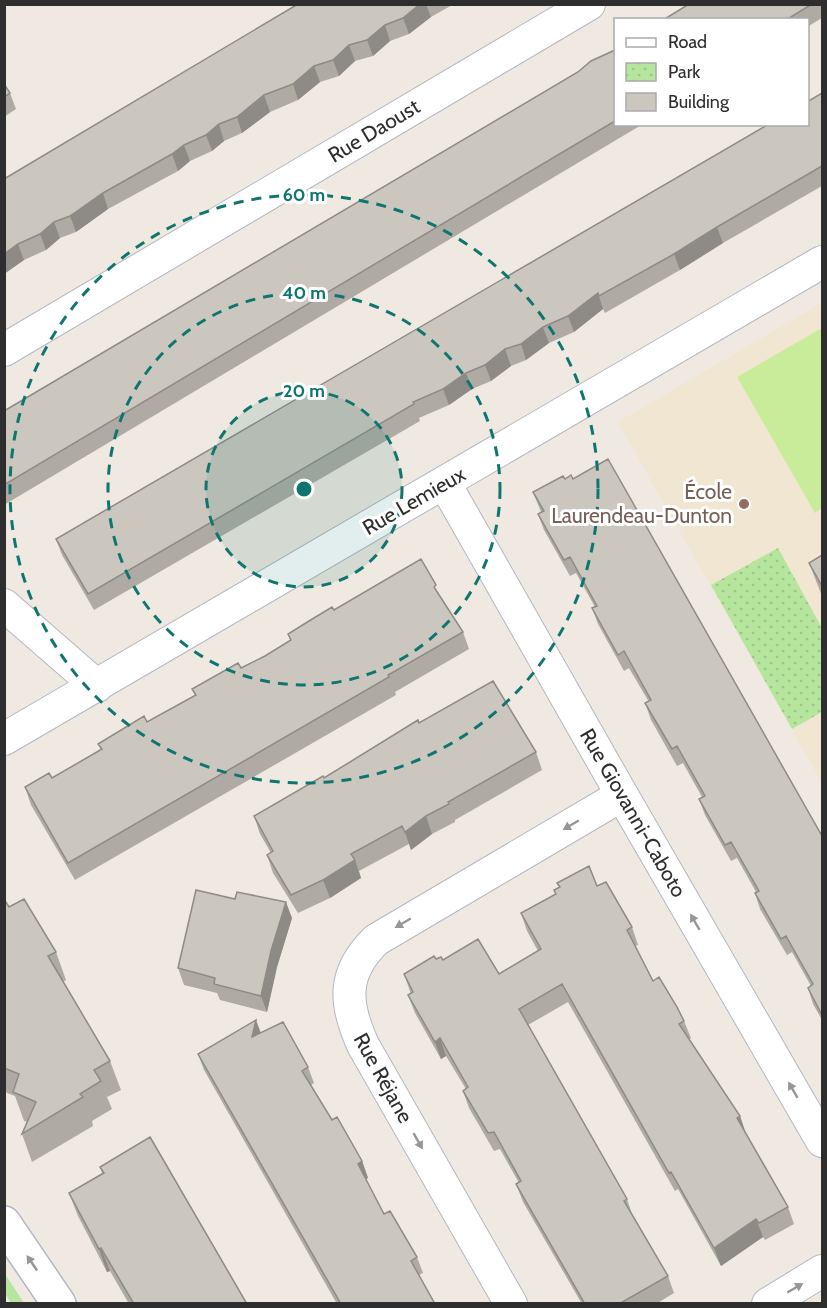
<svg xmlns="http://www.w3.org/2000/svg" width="827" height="1308" viewBox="0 0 827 1308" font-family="Cabin,sans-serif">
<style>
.education{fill:#f0e6d1}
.grass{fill:#b6e59e}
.park{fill:url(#park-dots)}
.pitch{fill:#c9ec9a}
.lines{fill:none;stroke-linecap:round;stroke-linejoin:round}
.minor-casing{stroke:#b4b7c1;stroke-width:34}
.tertiary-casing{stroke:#b4b7c1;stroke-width:36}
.minor{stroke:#fff;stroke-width:32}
.tertiary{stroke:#fff;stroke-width:33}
.wall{fill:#afaba4}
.shaded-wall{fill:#8e8b86}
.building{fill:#cbc7bf;stroke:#8e8b86;stroke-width:1.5}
.oneway{fill:#969696}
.ring{fill:none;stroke:#0f766e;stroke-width:3;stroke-dasharray:10 8}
.education-dot{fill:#8d6e63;stroke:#fff;stroke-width:2}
.labels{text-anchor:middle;stroke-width:6;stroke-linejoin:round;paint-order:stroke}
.street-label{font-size:21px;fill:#2e2e2e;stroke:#fff}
.education-label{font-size:21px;fill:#785e54;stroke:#fff;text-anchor:end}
.centre{fill:#0f766e;stroke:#fff;stroke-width:3}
.ring-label{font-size:18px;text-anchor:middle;font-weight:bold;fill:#0f766e;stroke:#fff;stroke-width:6;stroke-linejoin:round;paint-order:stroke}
</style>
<defs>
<pattern id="park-dots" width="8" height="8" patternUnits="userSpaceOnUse" patternTransform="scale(1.5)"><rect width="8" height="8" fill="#b6e59e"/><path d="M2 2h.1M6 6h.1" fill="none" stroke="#9dc588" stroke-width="1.8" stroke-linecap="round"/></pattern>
</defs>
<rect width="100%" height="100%" fill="#efe9e1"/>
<path class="education" d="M 822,303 L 822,783 L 618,422 Z"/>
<path class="grass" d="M 4,1274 L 5,1274 L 24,1303 L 11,1303 L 5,1293 Z"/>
<path class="park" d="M 778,548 L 822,628 L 822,712 L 792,729 L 711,585 Z"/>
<path class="pitch" d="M 822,328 L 822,508 L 815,513 L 737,377 Z"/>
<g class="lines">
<g class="minor-casing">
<path id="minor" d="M 4,350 L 589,4
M 445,484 L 622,795 L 822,1141
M 4,605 L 97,686
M 4,739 L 822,262
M 511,1304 L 363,1045 C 344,1003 342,973 376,940 L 622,795
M 768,1304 L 822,1271"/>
</g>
<g class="tertiary-casing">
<path id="tertiary" d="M 4,1223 L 59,1304"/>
</g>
<use href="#minor" class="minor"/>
<use href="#tertiary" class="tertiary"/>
</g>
<path class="wall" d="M 298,4 L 454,4 L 431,17 L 409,34 L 390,41 L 373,56 L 355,61 L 339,76 L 320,82 L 298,100 L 270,112 L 242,133 L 224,141 L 212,151 L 190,161 L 178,171 L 108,209 L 76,232 L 60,238 L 46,250 L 24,260 L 4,274 L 4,179 Z
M 689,4 L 822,4 L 822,18 L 807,27 L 807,20 L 663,20 Z
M 615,50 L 615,124 L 643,124 L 4,505 L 4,411 Z
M 4,84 L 10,93 L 16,109 L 4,117 Z
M 822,93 L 822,186 L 723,243 L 680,270 L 605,313 L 603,309 L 574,332 L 549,343 L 526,360 L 511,366 L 491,381 L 472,389 L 449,405 L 419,418 L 420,421 L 94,610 L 62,555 L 56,539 Z
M 565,479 L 573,479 L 822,836 L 822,1020 L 813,1004 L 808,988 L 811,986 L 792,952 L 787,955 L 760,909 L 755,893 L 756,892 L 737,858 L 731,861 L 705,815 L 699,799 L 702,797 L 683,763 L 677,766 L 651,720 L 645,703 L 649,702 L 629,668 L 624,671 L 598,624 L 592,608 L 595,607 L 576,573 L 570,576 L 544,530 L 538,514 L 541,512 L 533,492 Z
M 822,555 L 822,596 L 820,591 L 809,563 Z
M 441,597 L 463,632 L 469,649 L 395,692 L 396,695 L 75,880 L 31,805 L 25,787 L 52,778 L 101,750 L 98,744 L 147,722 L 195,696 L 192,689 L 241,668 L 265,656 L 290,640 L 288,634 L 334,610 Z
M 419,723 L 536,752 L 542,770 L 455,820 L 455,822 L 432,834 L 411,850 L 409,844 L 359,871 L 361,878 L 330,898 L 298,913 L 273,873 L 267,855 L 271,853 L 260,834 L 254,816 L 324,778 Z
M 557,883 L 597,886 L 632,927 L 638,945 L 635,946 L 653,981 L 684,1021 L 691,1038 L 689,1039 L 740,1116 L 746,1134 L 788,1207 L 794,1224 L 765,1240 L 763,1237 L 721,1266 L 678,1189 L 675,1191 L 568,1002 L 528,1025 L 627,1199 L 633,1217 L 668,1276 L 674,1293 L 656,1304 L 582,1304 L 523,1202 L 516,1184 L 519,1183 L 500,1149 L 494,1151 L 469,1108 L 463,1091 L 466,1089 L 446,1056 L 441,1059 L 415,1013 L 408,995 L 411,994 L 404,974 L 436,959 L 443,960 L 499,974 L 538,951 L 527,931 L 521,913 L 556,894 L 554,890 L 559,887 Z
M 4,899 L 9,907 L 56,952 L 66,980 L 63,982 L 110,1061 L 121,1090 L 107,1097 L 112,1109 L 92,1121 L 93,1126 L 32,1162 L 22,1134 L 27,1122 L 24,1121 L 15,1096 L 7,1093 L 4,1087 Z
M 292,918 L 277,967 L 267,1012 L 220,1000 L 217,993 L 184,985 L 178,968 Z
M 261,1033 L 308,1067 L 314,1083 L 311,1085 L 332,1120 L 362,1161 L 368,1178 L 365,1179 L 384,1214 L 417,1257 L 423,1273 L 419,1275 L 435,1304 L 337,1304 L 204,1070 L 198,1054 Z
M 100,1167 L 247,1304 L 129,1304 L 110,1271 L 107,1272 L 78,1216 L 69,1193 L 102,1173 Z"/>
<path class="shaded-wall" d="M 420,4 L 426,4 L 431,17 L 409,34 L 403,18 Z
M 385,25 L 390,41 L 373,56 L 367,40 Z
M 349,45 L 355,61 L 339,76 L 333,60 Z
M 314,66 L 320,82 L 298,100 L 293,84 Z
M 264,95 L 270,112 L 242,133 L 237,117 Z
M 219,124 L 224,141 L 212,151 L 206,135 Z
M 184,145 L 190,161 L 178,171 L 172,154 Z
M 103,193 L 108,209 L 76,232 L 70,216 Z
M 54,222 L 60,238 L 46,250 L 40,234 Z
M 717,227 L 723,243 L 680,270 L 674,254 Z
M 18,244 L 24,260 L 4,274 L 4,254 Z
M 598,293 L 603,309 L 574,332 L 568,316 Z
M 543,327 L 549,343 L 526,360 L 521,344 Z
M 505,349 L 511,366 L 491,381 L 485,365 Z
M 466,373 L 472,389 L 449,405 L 443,389 Z
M 426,816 L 432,834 L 411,850 L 405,832 Z
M 355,860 L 361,878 L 330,898 L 323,880 Z
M 286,902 L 292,918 L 277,967 L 267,1012 L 261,996 L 271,951 Z
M 256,1020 L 262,1036 L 252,1037 Z
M 440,1038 L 446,1056 L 441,1059 L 435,1042 Z
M 740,1116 L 746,1134 L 743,1136 L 737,1118 Z
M 362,1161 L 368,1178 L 364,1180 L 358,1164 Z
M 756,1219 L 763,1237 L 721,1266 L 714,1248 Z
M 101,1248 L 110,1271 L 107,1272 L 99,1249 Z"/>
<path class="building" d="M 298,4 L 420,4 L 403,18 L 385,25 L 367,40 L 349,45 L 333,60 L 314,66 L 293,84 L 264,95 L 237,117 L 219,124 L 206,135 L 184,145 L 172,154 L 103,193 L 70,216 L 54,222 L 40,234 L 18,244 L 4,254 L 4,179 Z
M 689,4 L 812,4 L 786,20 L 663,20 Z
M 615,50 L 615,121 L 4,485 L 4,411 L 578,72 L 591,61 Z
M 4,84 L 10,93 L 4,97 Z
M 822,93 L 822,166 L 717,227 L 674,254 L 599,296 L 598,293 L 568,316 L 543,327 L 521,344 L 505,349 L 485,365 L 466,373 L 443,389 L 413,402 L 414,404 L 88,594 L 56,539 L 769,124 L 807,124 L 807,102 Z
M 608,459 L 822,836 L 822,1015 L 808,988 L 813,984 L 786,936 L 781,939 L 755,893 L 759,891 L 731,842 L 725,845 L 699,799 L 705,796 L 677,746 L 672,749 L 645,703 L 651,700 L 624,651 L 618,655 L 592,608 L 597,606 L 570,557 L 564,560 L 538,514 L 544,511 L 533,492 L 563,476 L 565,479 L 571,475 L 573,479 Z
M 822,555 L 822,586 L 809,563 Z
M 421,559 L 436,585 L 434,587 L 463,632 L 388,675 L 389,677 L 68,863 L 25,787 L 49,773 L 52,778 L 102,749 L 98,744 L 144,716 L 147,722 L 196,695 L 192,689 L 238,663 L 241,668 L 265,656 L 291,640 L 288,634 L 309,621 L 332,607 L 334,610 Z
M 493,681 L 536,752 L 448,802 L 449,804 L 426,816 L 405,832 L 402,826 L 351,854 L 355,860 L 323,880 L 291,895 L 267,855 L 273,851 L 254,816 L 323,776 L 324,778 L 418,720 L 419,723 Z
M 589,866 L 597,886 L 606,882 L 632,927 L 627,930 L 653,981 L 659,977 L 677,1007 L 684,1021 L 679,1024 L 740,1116 L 737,1118 L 788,1207 L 759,1223 L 756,1219 L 714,1248 L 671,1172 L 669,1173 L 562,984 L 519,1009 L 627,1199 L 624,1201 L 668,1276 L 619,1304 L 585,1304 L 516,1184 L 521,1181 L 494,1132 L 488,1133 L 463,1091 L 468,1087 L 440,1038 L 435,1042 L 408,995 L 413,992 L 404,974 L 434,956 L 436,959 L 441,957 L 443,960 L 478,939 L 499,974 L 541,949 L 521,913 L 556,894 L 554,890 L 560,887 L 557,883 Z
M 196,890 L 235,899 L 237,892 L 286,902 L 271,951 L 261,996 L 214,984 L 215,978 L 178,968 Z
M 4,899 L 9,907 L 24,899 L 56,952 L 48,956 L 110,1061 L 94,1070 L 101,1081 L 80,1094 L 83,1097 L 22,1134 L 36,1102 L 13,1092 L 19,1074 L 4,1068 Z
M 256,1020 L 252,1037 L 283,1022 L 308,1067 L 302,1071 L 332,1120 L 337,1117 L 362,1161 L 358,1164 L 384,1214 L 390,1211 L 417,1257 L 411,1261 L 435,1304 L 341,1304 L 198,1054 Z
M 150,1137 L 247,1304 L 134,1304 L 101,1248 L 99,1249 L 69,1193 L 104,1173 L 100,1167 Z"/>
<defs><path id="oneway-solid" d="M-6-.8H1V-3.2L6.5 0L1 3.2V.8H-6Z" transform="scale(1.5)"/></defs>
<g class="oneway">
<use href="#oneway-solid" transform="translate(571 825) rotate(150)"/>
<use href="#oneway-solid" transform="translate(695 922) rotate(-120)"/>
<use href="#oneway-solid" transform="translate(403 923) rotate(150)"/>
<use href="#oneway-solid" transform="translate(793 1090) rotate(-120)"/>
<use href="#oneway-solid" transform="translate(418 1141) rotate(60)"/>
<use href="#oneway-solid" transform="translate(32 1263) rotate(-124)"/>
<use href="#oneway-solid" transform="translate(795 1288) rotate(-30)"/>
</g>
<circle cx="304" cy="489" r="98" fill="#0f766e" fill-opacity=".12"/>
<g class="ring">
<circle cx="304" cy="489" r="98"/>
<circle cx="304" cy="489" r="196"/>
<circle cx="304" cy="489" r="294"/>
</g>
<circle class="education-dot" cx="744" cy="504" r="6"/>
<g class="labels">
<g class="street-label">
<text transform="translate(374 131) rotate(-31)" y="7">Rue Daoust</text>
<text transform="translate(414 501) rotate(-30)" y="7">Rue Lemieux</text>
<text transform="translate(633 813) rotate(60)" y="7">Rue Giovanni-Caboto</text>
<text transform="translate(383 1078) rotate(61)" y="7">Rue Réjane</text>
</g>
<g class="education-label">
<text x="732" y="499">École<tspan x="732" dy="24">Laurendeau-Dunton</tspan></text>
</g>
</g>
<circle cx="304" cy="489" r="9" class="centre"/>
<g class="ring-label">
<text x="304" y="201">60 m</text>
<text x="304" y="299">40 m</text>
<text x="304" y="397">20 m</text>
</g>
<rect width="827" height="1308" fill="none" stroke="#2e2e2e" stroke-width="12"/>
<rect x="614" y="18" width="195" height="108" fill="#ffffff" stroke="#ababab" stroke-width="1.5"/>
<rect x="626" y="38" width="30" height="9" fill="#ffffff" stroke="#ababab" stroke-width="1.5"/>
<text x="668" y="48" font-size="18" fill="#2e2e2e">Road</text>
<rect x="626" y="63" width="30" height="18" fill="url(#park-dots)" stroke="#ababab" stroke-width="1.5"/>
<text x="668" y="78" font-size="18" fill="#2e2e2e">Park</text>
<rect x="626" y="93" width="30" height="18" fill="#cbc7bf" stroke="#ababab" stroke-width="1.5"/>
<text x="668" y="108" font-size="18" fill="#2e2e2e">Building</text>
</svg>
